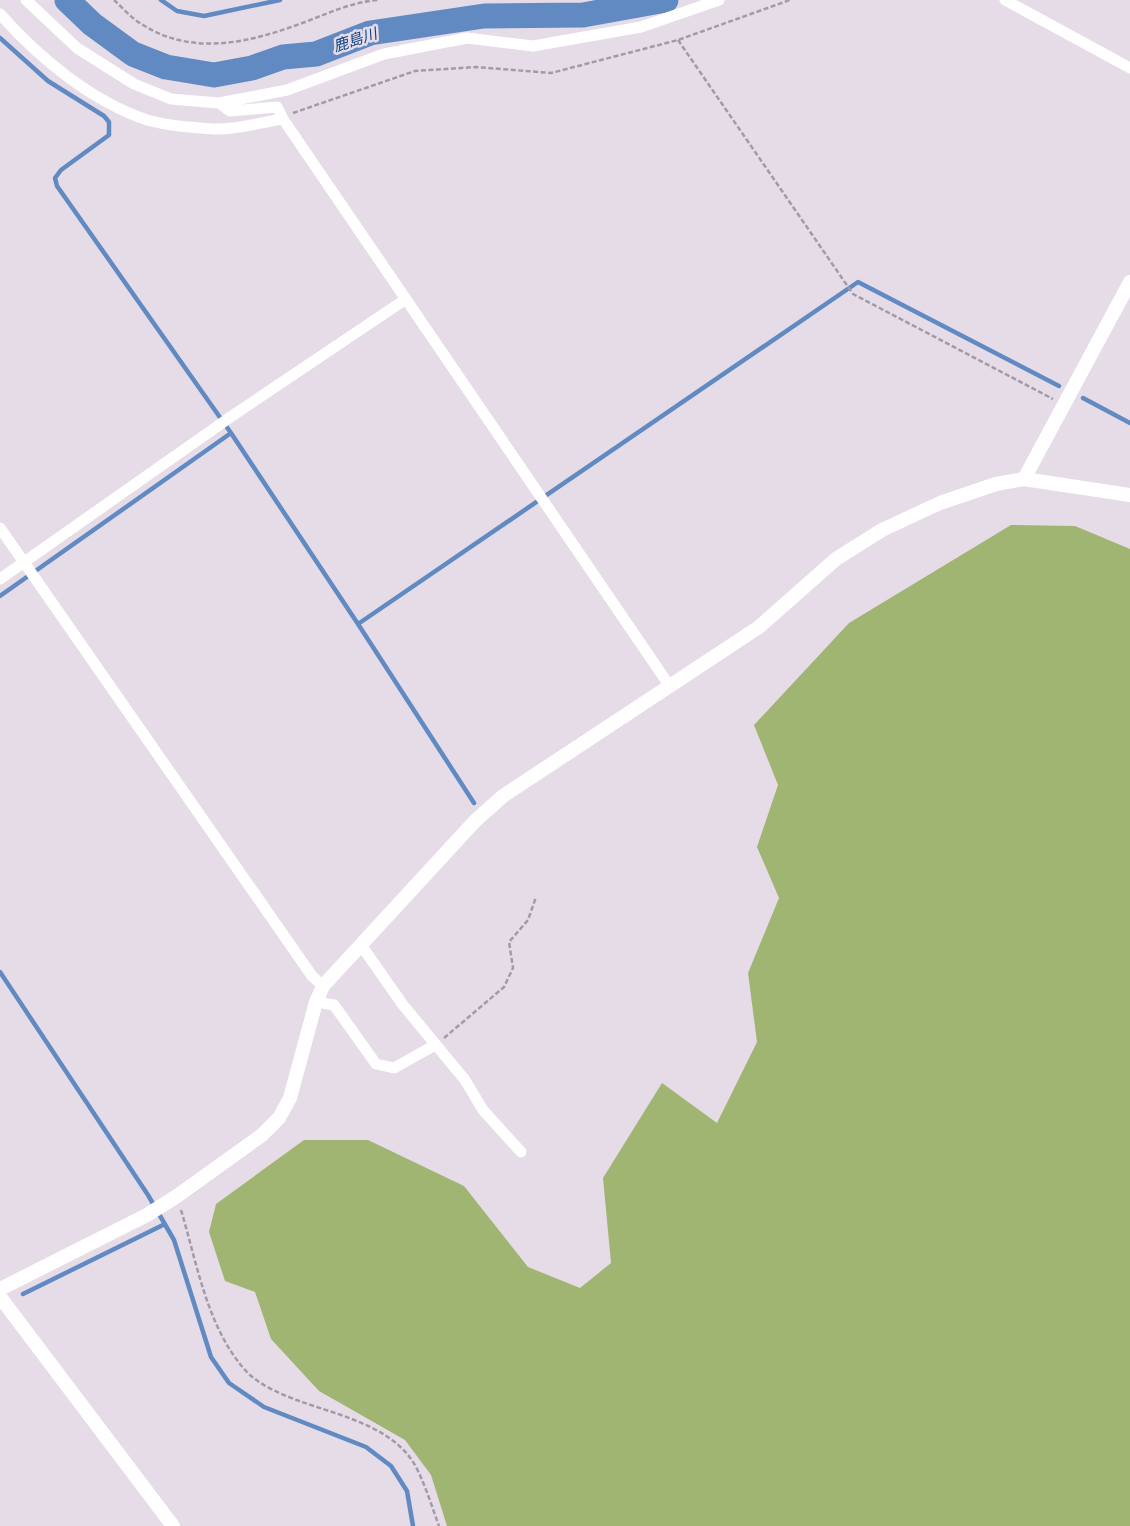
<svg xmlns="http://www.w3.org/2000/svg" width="1130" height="1526" viewBox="0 0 1130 1526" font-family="Jost,'Noto Sans JP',sans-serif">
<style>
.forest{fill:#a0b571}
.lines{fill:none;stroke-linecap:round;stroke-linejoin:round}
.stream{stroke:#628ac2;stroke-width:4.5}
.river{stroke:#628ac2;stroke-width:25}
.path{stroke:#a29ba4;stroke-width:2.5;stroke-dasharray:5 2.5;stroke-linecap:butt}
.minor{stroke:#fff;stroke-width:11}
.tertiary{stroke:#fff;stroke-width:14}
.labels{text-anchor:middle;stroke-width:5;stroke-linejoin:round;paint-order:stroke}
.water-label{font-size:15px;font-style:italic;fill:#0a4184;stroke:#e5dce8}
</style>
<rect width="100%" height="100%" fill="#e5dce8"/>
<path class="forest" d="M 1011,525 L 1075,526 L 1130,549 L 1130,1526 L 447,1526 L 431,1475 L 405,1440 L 319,1391 L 271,1339 L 255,1292 L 225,1281 L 209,1232 L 216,1204 L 304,1140 L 368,1140 L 464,1186 L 528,1267 L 580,1288 L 611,1263 L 603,1178 L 662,1083 L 717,1123 L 757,1042 L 748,973 L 779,898 L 757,847 L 778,785 L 754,725 L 849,623 Z"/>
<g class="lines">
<path class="stream" d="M 161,0 L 177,11 L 204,16 L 280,0
M 0,38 L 48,81 L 104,116 L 109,122 L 109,135 L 61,170 L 55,178 L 57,186 L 231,433 L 358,624 L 858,282 L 1059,386
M 1083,398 L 1130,423
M 0,596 L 231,433
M 358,624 L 474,803
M 0,972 L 148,1195 L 174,1240 L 211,1357 L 229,1383 L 264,1407 L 366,1447 L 391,1466 L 407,1491 L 413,1526
M 23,1294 L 165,1224"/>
<path class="river" d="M 67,0 L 92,24 L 133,54 L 166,67 L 214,75 L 252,68 L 283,57 L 316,54 L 370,33 L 484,16 L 583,15 L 666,0"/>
<path class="path" d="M 114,0 C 123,8 132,19 143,25 C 194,57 252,42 305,22 C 329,13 352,2 378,0
M 678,40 L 853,294 L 1053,399
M 293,113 L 415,71 L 476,67 L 551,73 L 678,40 L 790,0
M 444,1038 L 504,987 L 513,968 L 509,942 L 528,920 L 536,897
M 181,1210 C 197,1263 207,1328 246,1371 C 260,1386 283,1395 302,1402 C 342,1416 397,1428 417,1469 C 426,1487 432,1507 439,1526"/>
<path class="minor" d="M 26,0 L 77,48 L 134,84 L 171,99 L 219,103 L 287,90 L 384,54 L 467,38 L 533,46 L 641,27 L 719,0
M 1005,0 L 1130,68
M 0,14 C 39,58 91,101 147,120 C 165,125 197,128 215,129 C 237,130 262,122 283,119
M 219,103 L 230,111 L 277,107 L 283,119 L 669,685
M 0,528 L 312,976 L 323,986
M 0,579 L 232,416 L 406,299
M 361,945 L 403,1005 L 465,1080 L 483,1110 L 521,1152
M 316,1002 L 334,1005 L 376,1064 L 394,1068 L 435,1045"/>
<path class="tertiary" d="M 1024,479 L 1130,282
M 0,1289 L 147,1215 L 177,1196 L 262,1135 L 279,1118 L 290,1098 L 316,1002 L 323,986 L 475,821 L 503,796 L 759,627 L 836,559 L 882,530 L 940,503 L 996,484 L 1024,479 L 1130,495
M 0,1297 L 173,1526"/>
</g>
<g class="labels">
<g class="water-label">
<text transform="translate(355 40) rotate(-18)" y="5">鹿島川</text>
</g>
</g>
</svg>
